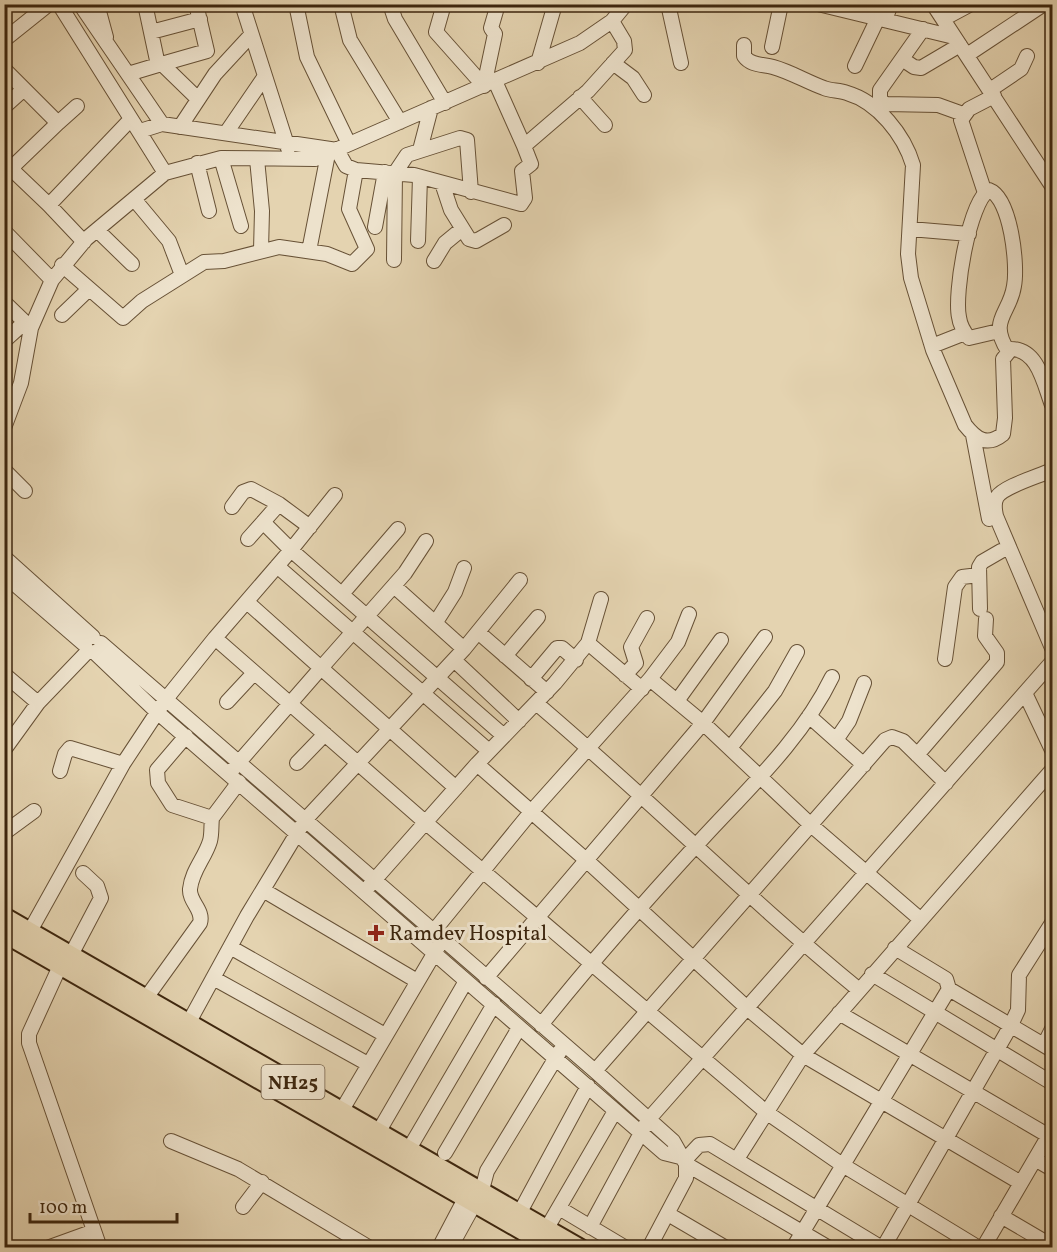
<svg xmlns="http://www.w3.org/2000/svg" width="1057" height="1252" viewBox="0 0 1057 1252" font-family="Vollkorn,serif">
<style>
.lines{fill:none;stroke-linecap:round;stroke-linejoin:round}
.minor-casing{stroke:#675136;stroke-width:16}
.major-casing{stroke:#3d260e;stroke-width:20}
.minor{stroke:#ede2cc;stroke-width:14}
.major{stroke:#e4d3b0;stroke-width:16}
.poi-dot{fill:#8f2418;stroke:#ede2cc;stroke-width:2}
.labels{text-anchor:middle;stroke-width:6;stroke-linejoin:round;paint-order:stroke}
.shield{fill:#ede2cc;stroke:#725e47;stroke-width:1.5}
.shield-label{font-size:20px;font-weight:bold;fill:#3d260e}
.poi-label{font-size:21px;fill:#3d260e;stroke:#ede2cc;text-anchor:start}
</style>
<rect width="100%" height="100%" fill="#e4d3b0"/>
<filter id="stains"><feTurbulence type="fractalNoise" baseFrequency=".00333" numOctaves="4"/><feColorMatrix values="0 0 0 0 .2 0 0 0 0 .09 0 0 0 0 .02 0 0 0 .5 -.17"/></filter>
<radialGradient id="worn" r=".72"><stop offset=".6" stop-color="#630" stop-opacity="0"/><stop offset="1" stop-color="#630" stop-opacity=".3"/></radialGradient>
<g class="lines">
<g class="minor-casing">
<path id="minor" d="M 59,4 L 165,173
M 80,4 L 162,124
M 97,4 L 106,37
M 145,4 L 158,65 L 207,51 L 196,4
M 242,4 L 288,148
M 296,4 L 307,57 L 349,144
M 341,4 L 350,40 L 400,122
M 390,4 L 395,19 L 445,103
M 444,4 L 436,32 L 484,86
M 668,4 L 681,63
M 818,4 L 954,37
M 933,4 L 1052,186
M 943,19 L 971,4
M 885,20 L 891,4
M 923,29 L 880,90 L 880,100 L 886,104 L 938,105 L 963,114
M 151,32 L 200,19
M 4,40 L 49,4
M 744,45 L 744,56 C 751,66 763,64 773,67 C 791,72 807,82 824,88 C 831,91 839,90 847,93 C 878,102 904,135 913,165 L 908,254 L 911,278 L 933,350 L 965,425 C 976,439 987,447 1003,434 L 1005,418 L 1003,359 L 1011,349 C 1038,349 1044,384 1052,405
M 772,47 L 781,4
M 967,55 L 1044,4
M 902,59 L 914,67 L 921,68 L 960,45
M 538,63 L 555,4
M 613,63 L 633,78 L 644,95
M 162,64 L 198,99
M 855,66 L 878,18
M 4,69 L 58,123 L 4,175
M 128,74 L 158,65
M 495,81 L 524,146
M 484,86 L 495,34 L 491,28 L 498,4
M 990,90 L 1021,69 L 1027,56
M 580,97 L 605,125
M 4,107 L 24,89
M 58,123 L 77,106
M 180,127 L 215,74 L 251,35
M 140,131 L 162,124 L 337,150 L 346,166 L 356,170 L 414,175 L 521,204 L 525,198 L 522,171 L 531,164 L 524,146 L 588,91 L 625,50 L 624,41 L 612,21
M 226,133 L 265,76
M 420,150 L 431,108
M 221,158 L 241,226
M 257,159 L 262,211 L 261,250
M 5,163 L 49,205
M 197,163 L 209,211
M 442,183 L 451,210 L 469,239 L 476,241 L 504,225
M 985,193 L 961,120 L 969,109 L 994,96
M 134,199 L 169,241 L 182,275
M 375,227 L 385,172
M 910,229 L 969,234
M 97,230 L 132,264
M 4,231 L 52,280
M 418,241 L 420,177
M 84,242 L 49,205 L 131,119
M 309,251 L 328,154
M 394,260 L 395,173 L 407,155 L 460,138 L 467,140 L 471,192
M 434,261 L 445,243 L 462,229
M 62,265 L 123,318 L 142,301 L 204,262 L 224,261 L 279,247 L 327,254 L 352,264 L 367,249 L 349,209 L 356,170
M 4,302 L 31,328
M 62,315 L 89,289
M 999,331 L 969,338 C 964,332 960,325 959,317 C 954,294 969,202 989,190 C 1011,198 1018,266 1014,286 C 1010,314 988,320 1008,351
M 4,341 L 25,322
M 932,346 L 965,333
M 4,428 L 21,383 L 31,328 L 52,280 L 86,239 L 165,173 L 221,158 L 315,159 L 580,43 L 612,21 L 626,4
M 973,435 L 989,519
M 4,470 L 25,491
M 1052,470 C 1040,476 1004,486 997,497 C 993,503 995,510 996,516 L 1052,648
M 232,507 L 243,492 L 251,489 L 279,504 L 310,527
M 263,522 L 291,550 L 335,495
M 248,539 L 279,504
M 426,541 L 405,573 L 321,668 L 456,788
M 4,557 L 93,637
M 277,566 L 489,751
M 4,575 L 85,645
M 394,586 L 464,649
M 342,594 L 398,529
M 980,609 L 979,567 L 982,562 L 1001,551
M 436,622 L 455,592 L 464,568
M 478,632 L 547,692
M 215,638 L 291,550 L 504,736
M 101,643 L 595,1071 L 673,1141 L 686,1164 L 829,1248
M 588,643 L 601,599
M 94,652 L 157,712 L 664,1153 L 680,1157
M 505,656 L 538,617
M 945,659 L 955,587 L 962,577 L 979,575
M 454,660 L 519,721
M 4,674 L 38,703
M 625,675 L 636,663 L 631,647 L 647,618
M 531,679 L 557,648 L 562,648 L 576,660
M 650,679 L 703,723 L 811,825 L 920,919
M 1025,693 L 1052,750
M 677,701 L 721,640
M 227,702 L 254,673
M 536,703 C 646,796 747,898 858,989
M 809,716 L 864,765
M 186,736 L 157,770 L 158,783 L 172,805 L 212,818 L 239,782
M 836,740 L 849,721 L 864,683
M 730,748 L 775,691 L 797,652
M 4,750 L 38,703 L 88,651
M 917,755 L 997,662 L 997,653 L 985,636 L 986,619
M 297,763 L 325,734
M 477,764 L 585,859 L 747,1008 L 803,1055 L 1021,1183
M 233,769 L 321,668 L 247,602
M 60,771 L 65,754 L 70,748 L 123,764
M 4,833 L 34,811
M 370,885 L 477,764 L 555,683 L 588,643 L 642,689
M 263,890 L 417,981
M 30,931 L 123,764 L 166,699 L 215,638 L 425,822 L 766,1112 L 841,1164 L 979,1248
M 433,932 L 531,812 L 650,679 L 678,642 L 689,614
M 230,947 L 385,1035
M 71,955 L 101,898 L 97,886 L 83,873
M 60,966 L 29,1034 L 29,1043 L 100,1248
M 872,974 L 1052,1083
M 213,978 L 368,1064
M 486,978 L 703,723 L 765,637
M 949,989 L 1052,1050
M 146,998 L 200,923 C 204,910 189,902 190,889 C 192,870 205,858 210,841 C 212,834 211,825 212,818
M 839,1013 L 1049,1136
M 189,1022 L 247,916 L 305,820 L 464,649 L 520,580
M 541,1025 C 592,961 646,900 702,839 C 748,789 802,739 832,677
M 1044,1045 L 1052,1029
M 595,1071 L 885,740 L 892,737 L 903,741 L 946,783
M 342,1110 L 438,947
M 379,1131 L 466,981
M 171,1141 L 238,1169 L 370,1248
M 409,1149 L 494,1004
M 445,1153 L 519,1028
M 737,1159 L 803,1055 L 1052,770
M 1035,1159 L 1052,1169
M 684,1161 L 699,1145 L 710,1144 L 882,1248
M 243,1207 L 262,1182
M 559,1208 L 626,1248
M 520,1212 L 588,1086
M 668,1214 L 726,1248
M 1001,1216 L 1052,1246
M 590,1227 L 648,1120 L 1052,662
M 547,1228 L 615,1111
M 47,1248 L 94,1231
M 439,1248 L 469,1191
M 450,1248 L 482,1190 L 487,1171 L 560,1051
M 649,1248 L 686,1178 L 686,1164
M 793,1248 L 949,989 L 946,979 L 895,948
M 883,1248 L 1010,1027 L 1018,1010 L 1019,975 L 1052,923
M 983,1248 L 1052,1130"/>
</g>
<g class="major-casing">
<path id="major" d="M 4,916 L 581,1248
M 4,934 L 551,1248"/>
</g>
<use href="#minor" class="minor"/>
<use href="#major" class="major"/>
</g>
<path class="poi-dot" d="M373 924h6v6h6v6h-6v6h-6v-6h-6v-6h6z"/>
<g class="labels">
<rect class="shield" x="261.5" y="1065" width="63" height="34" rx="4.5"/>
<g class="shield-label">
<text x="293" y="1089">NH25</text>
</g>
<g class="poi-label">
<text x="389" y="940">Ramdev Hospital</text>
</g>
</g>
<rect width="1057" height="1252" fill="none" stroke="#e4d3b0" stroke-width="24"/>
<rect x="6" y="6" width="1045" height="1240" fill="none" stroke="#3d260e" stroke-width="3"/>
<rect x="12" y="12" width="1033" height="1228" fill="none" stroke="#3d260e" stroke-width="1.5"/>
<path d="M30 1213v9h147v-9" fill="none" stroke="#3d260e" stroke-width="3"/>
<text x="39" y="1213" font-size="18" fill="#3d260e" stroke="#ede2cc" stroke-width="4.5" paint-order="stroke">100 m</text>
<rect width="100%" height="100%" filter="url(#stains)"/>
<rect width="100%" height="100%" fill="url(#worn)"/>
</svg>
